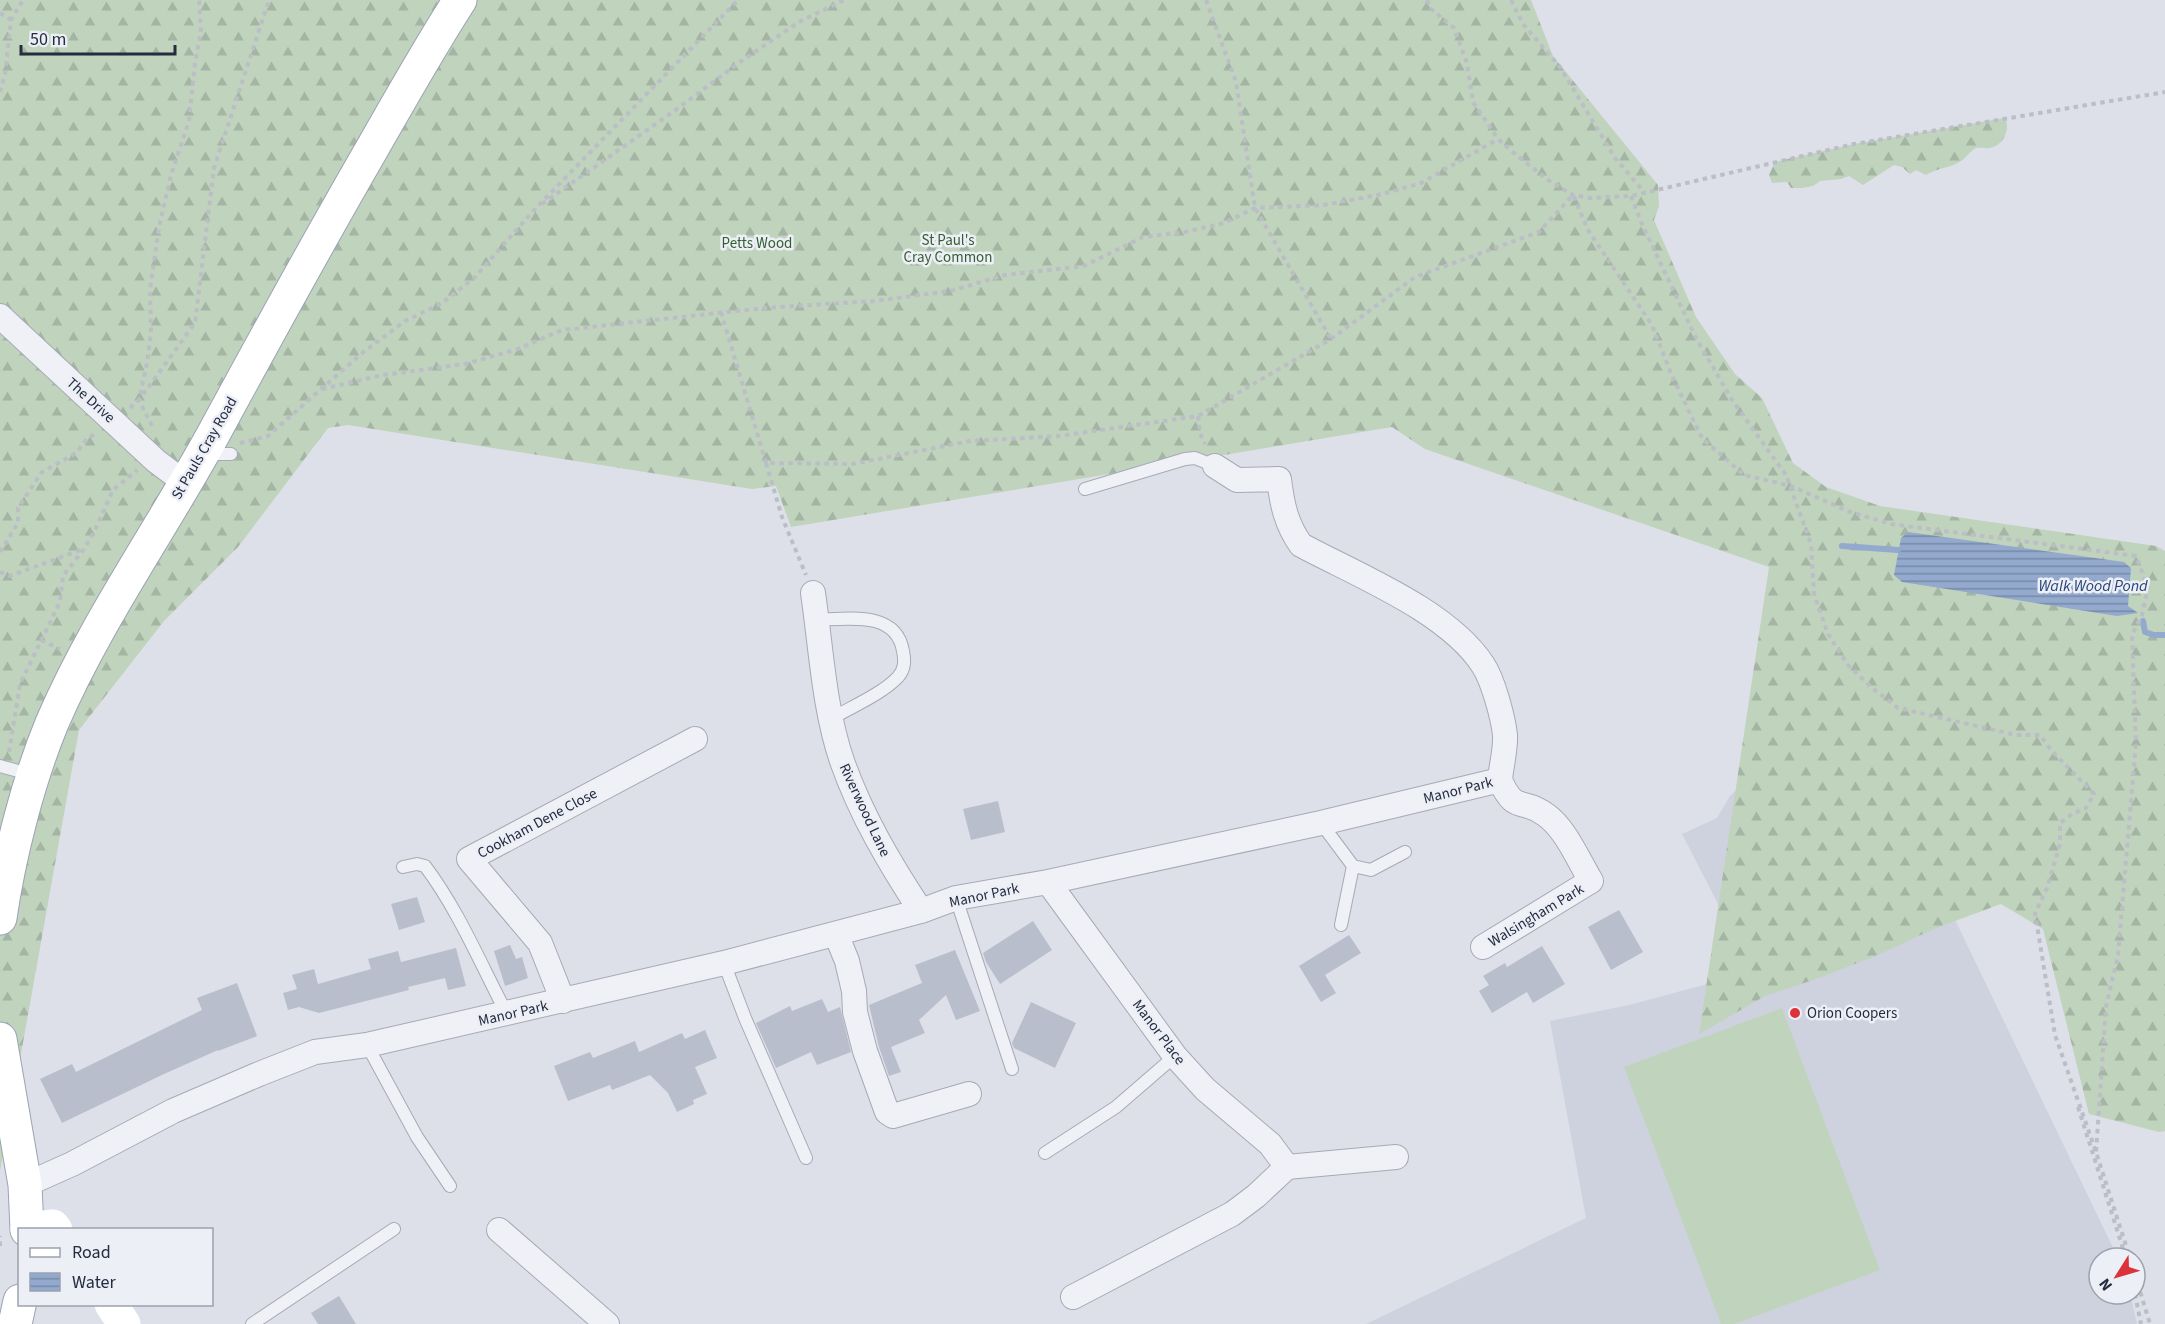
<svg xmlns="http://www.w3.org/2000/svg" width="2165" height="1324" viewBox="0 0 2165 1324" font-family="'Source Sans 3',sans-serif">
<style>
.built{fill:#ced2de}
.forest{fill:url(#forest-firs)}
.garden{fill:#c0d3bd}
.water{fill:url(#water-rules)}
.lines{fill:none;stroke-linecap:round;stroke-linejoin:round}
.stream{stroke:#93a9cd;stroke-width:6}
.building{fill:#b9becc}
.lane-casing{stroke:#a6aab6;stroke-width:14}
.street-casing{stroke:#a6aab6;stroke-width:26}
.primary-casing{stroke:#9ba2b5;stroke-width:35}
.path{stroke:#bbbec7;stroke-width:4;stroke-dasharray:4.5 4.5;stroke-linecap:butt}
.lane{stroke:#f0f1f6;stroke-width:12}
.street{stroke:#f0f1f6;stroke-width:24}
.secondary{stroke:#fff;stroke-width:33}
.primary{stroke:#fff;stroke-width:33}
.poi-dot{fill:#dc3239;stroke:#eceff6;stroke-width:2}
.labels{text-anchor:middle;stroke-width:5;stroke-linejoin:round;paint-order:stroke}
.park-label{font-size:15px;fill:#345e30;stroke:#eceff6}
.street-label{font-size:15px;fill:#252c40;stroke:#eceff6}
.poi-label{font-size:15px;fill:#252c40;stroke:#eceff6;text-anchor:start}
.water-label{font-size:16px;font-style:italic;fill:#2a4579;stroke:#eceff6}
</style>
<defs>
<pattern id="forest-firs" width="22" height="20" patternUnits="userSpaceOnUse" patternTransform="scale(1.5)"><rect width="22" height="20" fill="#c0d3bd"/><path d="M5 1l3.5 6h-7zM16 11l3.5 6h-7z" fill="#a5b5a4"/></pattern>
<pattern id="water-rules" width="6" height="5" patternUnits="userSpaceOnUse" patternTransform="scale(1.5)"><rect width="6" height="5" fill="#93a9cd"/><path d="M0 2.5h6" fill="none" stroke="#788aa8"/></pattern>
</defs>
<rect width="100%" height="100%" fill="#dde0e8"/>
<path class="built" d="M 1751,775 L 1947,903 L 2118,1258 L 2099,1258 L 2099,1294 L 2130,1294 L 2137,1324 L 1366,1324 L 1586,1218 L 1550,1021 L 1629,1005 L 1711,983 L 1735,937 L 1682,834 L 1717,818 L 1730,796 Z"/>
<path class="forest" d="M 0,0 L 1531,0 L 1553,56 L 1658,185 L 1659,206 L 1654,220 L 1696,317 L 1735,374 L 1762,398 L 1793,463 L 1826,487 L 1880,506 L 2156,546 L 2165,551 L 2165,1131 L 2159,1132 L 2089,1114 L 2043,929 L 2001,904 L 1936,928 L 1878,955 L 1819,978 L 1765,996 L 1699,1034 L 1769,567 L 1425,449 L 1392,427 L 791,527 L 776,486 L 752,489 L 348,425 L 328,428 L 238,547 L 164,621 L 79,730 L 0,1171 Z
M 2005,118 C 2011,130 2003,145 1990,148 C 1986,149 1980,147 1976,148 C 1970,151 1966,158 1961,161 C 1950,168 1937,168 1926,175 L 1916,170 L 1910,174 L 1902,167 L 1894,165 L 1863,185 L 1849,176 L 1841,179 L 1820,181 L 1813,186 L 1802,188 L 1791,188 L 1787,182 L 1772,183 L 1769,175 L 1775,162 L 1854,144 Z"/>
<path class="garden" d="M 1782,1008 L 1880,1270 L 1734,1324 L 1721,1324 L 1624,1067 Z"/>
<path class="water" d="M 1908,532 L 2124,562 L 2131,568 L 2128,606 L 2138,613 L 2117,616 L 1902,582 L 1894,575 L 1901,538 Z"/>
<g class="lines">
<path class="stream" d="M 1842,546 L 1898,550
M 2143,621 L 2145,632 L 2154,635 L 2165,635"/>
</g>
<path class="building" d="M 998,801 L 1005,832 L 971,840 L 963,809 Z
M 417,897 L 425,922 L 399,930 L 391,904 Z
M 1619,910 L 1643,952 L 1611,970 L 1588,927 Z
M 1033,921 L 1052,950 L 1000,984 L 986,962 L 983,953 Z
M 1349,935 L 1361,953 L 1325,975 L 1336,993 L 1321,1002 L 1299,966 Z
M 510,945 L 516,959 L 522,957 L 528,978 L 505,986 L 494,951 Z
M 1542,946 L 1565,984 L 1533,1003 L 1527,992 L 1492,1013 L 1479,991 L 1489,985 L 1483,976 L 1505,963 L 1507,967 Z
M 456,948 L 466,986 L 448,990 L 445,978 L 408,987 L 409,990 L 319,1013 L 299,1007 L 288,1010 L 283,993 L 297,989 L 292,975 L 314,969 L 318,984 L 371,969 L 368,959 L 398,951 L 401,962 Z
M 955,950 L 980,1011 L 956,1020 L 946,995 L 919,1020 L 925,1033 L 891,1047 L 901,1072 L 889,1076 L 879,1047 L 869,1005 L 922,983 L 915,965 Z
M 237,983 L 257,1036 L 218,1051 L 218,1050 L 164,1074 L 62,1123 L 40,1079 L 72,1064 L 76,1072 L 202,1010 L 197,998 Z
M 822,999 L 828,1012 L 840,1007 L 851,1052 L 817,1065 L 811,1052 L 776,1068 L 756,1023 L 790,1006 L 792,1011 Z
M 1031,1002 L 1076,1023 L 1055,1068 L 1014,1048 L 1012,1043 Z
M 705,1030 L 717,1058 L 695,1067 L 707,1094 L 693,1100 L 694,1104 L 677,1112 L 668,1093 L 650,1075 L 612,1090 L 610,1085 L 568,1101 L 554,1066 L 590,1052 L 593,1058 L 635,1041 L 639,1052 L 682,1033 L 685,1039 Z
M 339,1296 L 356,1324 L 318,1324 L 311,1313 Z"/>
<g class="lines">
<g class="lane-casing">
<path id="lane" d="M 207,447 L 218,454 L 231,454
M 1085,489 L 1185,459 L 1195,458 L 1215,466
M 817,620 C 847,619 896,610 903,651 C 905,661 905,669 898,677 C 882,694 851,707 831,719
M 0,766 L 33,775
M 1321,823 L 1353,866 L 1371,870 L 1405,852
M 403,867 L 417,864 L 425,866 C 459,911 481,965 507,1014
M 956,898 L 1012,1069
M 1341,925 L 1353,866
M 724,963 L 745,1018 L 806,1158
M 367,1045 L 417,1137 L 450,1186
M 1045,1153 L 1116,1107 L 1175,1056
M 252,1324 L 394,1229"/>
</g>
<g class="street-casing">
<path id="street" d="M 0,316 L 156,461 L 184,482
M 813,593 C 821,647 824,709 842,761 C 861,815 890,864 921,911
M 1048,882 L 1175,1056 L 1205,1089 L 1270,1144 L 1287,1167 L 1396,1157
M 836,934 L 847,961 L 854,991 L 855,1012 L 865,1051 L 887,1112 L 893,1116 L 969,1094
M 1483,947 L 1591,881 C 1579,861 1565,828 1546,815 C 1523,797 1515,815 1500,780
M 563,1001 L 540,943 L 469,859 L 695,739
M 25,1185 L 72,1164 L 173,1111 L 259,1074 L 315,1052 L 367,1045 L 724,963 L 921,911 L 956,898 L 1048,882 L 1321,823 L 1500,780 C 1501,766 1506,749 1505,735 C 1503,717 1493,680 1483,665 C 1448,611 1357,575 1301,545 C 1286,524 1282,504 1279,479 L 1237,480 L 1215,466
M 499,1230 L 607,1324
M 1073,1297 L 1232,1214 L 1256,1196 L 1287,1167"/>
</g>
<g class="primary-casing">
<path id="primary" d="M 0,918 C 9,856 28,781 52,723 C 96,621 161,530 214,433 C 266,337 318,242 373,147 C 401,98 429,48 460,0
M 0,1039 L 25,1185 L 27,1230
M 15,1324 L 20,1301"/>
</g>
<path class="path" d="M 1206,0 L 1236,82 L 1255,208 L 1331,339
M 1427,0 L 1430,8 L 1454,28 L 1467,63 L 1473,102 L 1498,139 L 1509,149 L 1548,180 L 1573,195 L 1591,198 L 1631,196 L 1854,144 L 2165,92
M 1511,0 L 1523,24 L 1560,67 L 1615,158 L 1645,193
M 0,13 L 11,20
M 0,92 L 5,74 L 11,20 L 23,0
M 1631,196 L 1641,222 L 1696,338 L 1732,400 L 1786,475 L 1811,544 L 1814,594 L 1828,634 L 1848,665 L 1871,687 L 1898,708 L 2016,735 L 2040,735 L 2051,750 L 2094,794 L 2086,808 L 2072,814 L 2060,823 L 2060,844 L 2047,888 L 2035,913 L 2055,1035 L 2096,1152 L 2130,1258
M 542,204 L 677,109 L 740,62 L 799,22 L 844,0
M 721,312 L 766,463 L 853,464 L 970,441 L 1059,436 L 1198,416 L 1331,339 L 1415,277 L 1539,232 L 1573,195 L 1588,230 L 1652,325 L 1672,376 L 1702,438 L 1744,475 L 1791,486 L 1850,512 L 1891,524 L 2136,556 L 2148,588 L 2142,615 L 2132,635 L 2136,743 L 2118,955 L 2106,1007 L 2096,1152
M 322,389 L 383,375 L 465,364 L 518,349 L 562,330 L 764,308 L 874,301 L 950,291 L 1005,275 L 1084,266 L 1143,237 L 1185,232 L 1224,223 L 1255,208 L 1324,205 L 1383,194 L 1421,183 L 1498,139
M 130,408 L 139,400 L 147,363 L 151,333 L 150,289 L 159,227 L 171,175 L 189,121 L 195,63 L 201,31 L 199,0
M 1198,416 L 1200,433 L 1205,444
M 152,426 L 139,400 L 195,323 L 214,168 L 269,0
M 240,443 L 268,436 L 361,354 L 405,321 L 442,303 L 474,278 L 535,209 L 738,0
M 766,463 L 782,517 L 806,575
M 0,552 L 18,523 L 18,508 L 41,473 L 76,453 L 88,438 L 95,434
M 0,572 L 10,576 L 83,549
M 41,640 L 60,649
M 9,752 L 20,684 L 60,602 L 63,576 L 84,549 L 95,530 L 113,490 L 137,470
M 2078,1107 L 2126,1258
M 0,1246 L 0,1236
M 2135,1275 L 2150,1324
M 2135,1294 L 2141,1324"/>
<use href="#lane" class="lane"/>
<use href="#street" class="street"/>
<path class="secondary" d="M 27,1229 L 53,1226 L 56,1230
M 111,1304 L 124,1324"/>
<use href="#primary" class="primary"/>
</g>
<circle class="poi-dot" cx="1795" cy="1013" r="6"/>
<g class="labels">
<g class="park-label">
<text x="948" y="245">St Paul's<tspan x="948" dy="17">Cray Common</tspan></text>
<text x="757" y="248">Petts Wood</text>
</g>
<g class="street-label">
<text transform="translate(91 400) rotate(42)" y="5">The Drive</text>
<text transform="translate(204 448) rotate(-60)" y="5">St Pauls Cray Road</text>
<text transform="translate(1458 790) rotate(-14)" y="5">Manor Park</text>
<text transform="translate(865 810) rotate(65)" y="5">Riverwood Lane</text>
<text transform="translate(537 823) rotate(-28)" y="5">Cookham Dene Close</text>
<text transform="translate(984 895) rotate(-12)" y="5">Manor Park</text>
<text transform="translate(1536 915) rotate(-31)" y="5">Walsingham Park</text>
<text transform="translate(513 1013) rotate(-13)" y="5">Manor Park</text>
<text transform="translate(1159 1032) rotate(53)" y="5">Manor Place</text>
</g>
<g class="poi-label">
<text x="1807" y="1018">Orion Coopers</text>
</g>
<g class="water-label">
<text x="2093" y="591">Walk Wood Pond</text>
</g>
</g>
<rect x="18" y="1228" width="195" height="78" fill="#eceff6" stroke="#9ca1ad" stroke-width="1.5"/>
<rect x="30" y="1248" width="30" height="9" fill="#ffffff" stroke="#9ca1ad" stroke-width="1.5"/>
<text x="72" y="1258" font-size="18" fill="#252c40">Road</text>
<rect x="30" y="1273" width="30" height="18" fill="url(#water-rules)" stroke="#9ca1ad" stroke-width="1.5"/>
<text x="72" y="1288" font-size="18" fill="#252c40">Water</text>
<g transform="translate(2117 1276) rotate(233)"><circle r="28" fill="#eceff6" stroke="#9ca1ad" stroke-width="1.5"/>
<path d="M0-4.5L10 22L0 15L-10 22Z" fill="#dc3239"/>
<text y="-9" font-size="16" font-weight="bold" text-anchor="middle" fill="#252c40">N</text>
</g>
<path d="M21 45v9h154v-9" fill="none" stroke="#252c40" stroke-width="3"/>
<text x="30" y="45" font-size="18" fill="#252c40" stroke="#eceff6" stroke-width="4.5" paint-order="stroke">50 m</text>
</svg>
